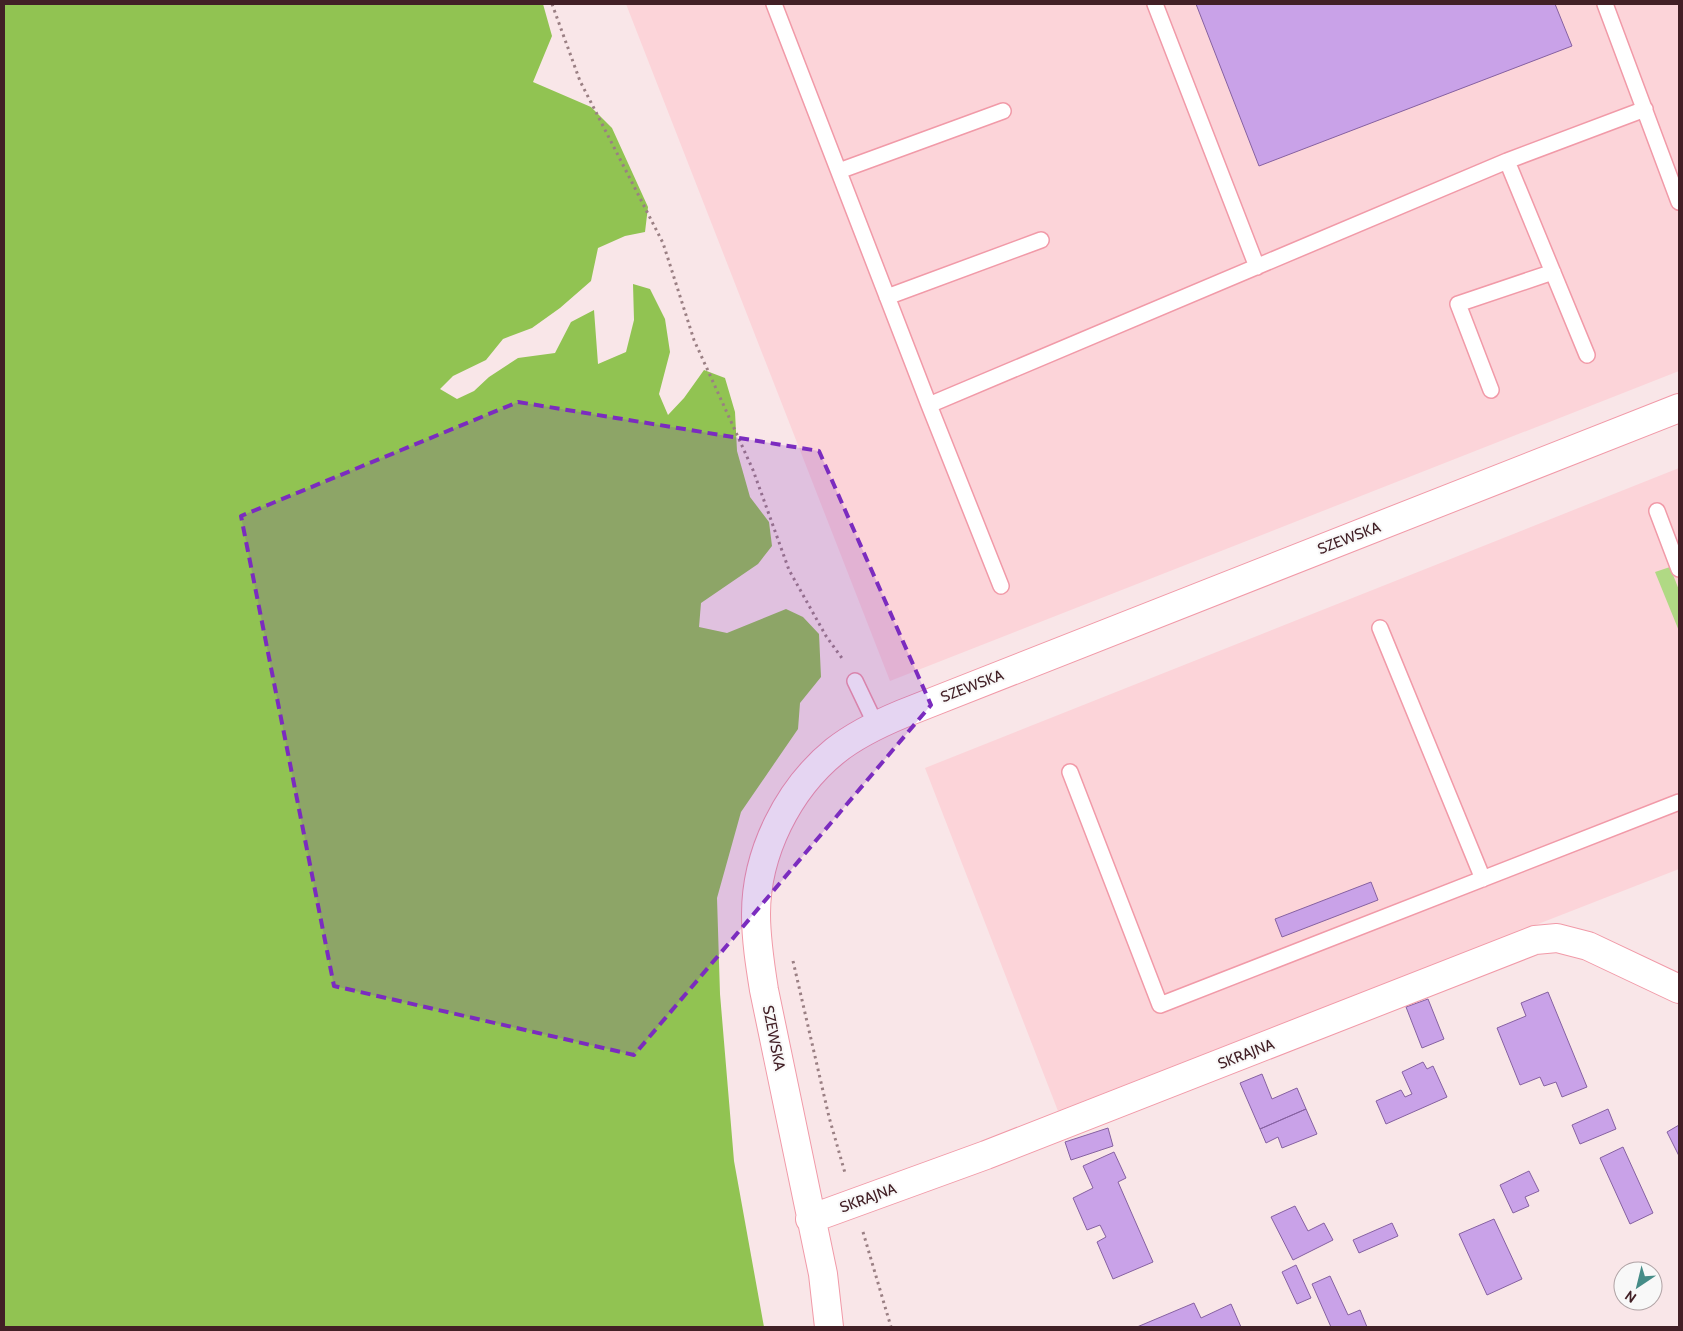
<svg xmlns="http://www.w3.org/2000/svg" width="1683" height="1331" viewBox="0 0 1683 1331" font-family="Cabin,sans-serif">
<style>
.built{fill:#fcd4d9}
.green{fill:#b0d984}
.forest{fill:#91c352}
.building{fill:#c9a2e8;stroke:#8661a1}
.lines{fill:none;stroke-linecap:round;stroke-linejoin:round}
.service-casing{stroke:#f19aa8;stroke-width:18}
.minor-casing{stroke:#f19aa8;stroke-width:30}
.path{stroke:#9a7f83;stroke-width:3;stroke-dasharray:2.5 4;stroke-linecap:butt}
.service{stroke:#fff;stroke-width:15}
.minor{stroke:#fff;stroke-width:28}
.marked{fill:#7b2cbf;fill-opacity:0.2;stroke:#7b2cbf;stroke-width:4;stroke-dasharray:10 6;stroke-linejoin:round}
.labels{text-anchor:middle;stroke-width:4;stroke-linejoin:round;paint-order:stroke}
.street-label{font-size:15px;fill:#422026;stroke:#f8f8f8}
</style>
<rect width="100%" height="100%" fill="#f9e6e8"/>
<path class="built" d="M 626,4 L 1679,4 L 1679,371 L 890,681 Z
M 1679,468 L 1679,869 L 1058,1111 L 925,768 Z"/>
<path class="green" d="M 1670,567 L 1679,590 L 1679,631 L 1655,572 Z"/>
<path class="forest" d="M 4,4 L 543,4 L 552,36 L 533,82 L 591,107 L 612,128 L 648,207 L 645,232 L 625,236 L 598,248 L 591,281 L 560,308 L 532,328 L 503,339 L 486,360 L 453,376 L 440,389 L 457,399 L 474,391 L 489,377 L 518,358 L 555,353 L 571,322 L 594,310 L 598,364 L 626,352 L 634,320 L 633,284 L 650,289 L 665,319 L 670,352 L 659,394 L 668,415 L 684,398 L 704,370 L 725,378 L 735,412 L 737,451 L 750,497 L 769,522 L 772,546 L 758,564 L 701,603 L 699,627 L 727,633 L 786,609 L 803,617 L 819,634 L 821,677 L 800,703 L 798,729 L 741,812 L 717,898 L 720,994 L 734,1161 L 764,1327 L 4,1327 Z"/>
<path class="building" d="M 1196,4 L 1555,4 L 1572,46 L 1259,166 Z
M 1371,882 L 1378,900 L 1282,937 L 1275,919 Z
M 1548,992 L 1587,1087 L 1562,1097 L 1556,1082 L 1544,1086 L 1540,1077 L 1520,1085 L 1497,1028 L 1526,1016 L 1521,1003 Z
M 1428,999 L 1444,1039 L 1422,1048 L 1406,1007 Z
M 1423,1062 L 1427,1069 L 1433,1066 L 1447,1097 L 1386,1124 L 1376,1101 L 1401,1090 L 1405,1097 L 1412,1094 L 1402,1072 Z
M 1262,1074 L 1272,1099 L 1297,1088 L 1306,1109 L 1260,1129 L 1240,1083 Z
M 1306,1109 L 1317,1134 L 1282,1148 L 1278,1137 L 1266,1143 L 1260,1129 Z
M 1608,1109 L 1616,1129 L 1580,1144 L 1572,1125 Z
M 1679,1125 L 1679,1156 L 1667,1132 Z
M 1108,1128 L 1113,1146 L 1071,1160 L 1065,1142 Z
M 1623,1147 L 1653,1213 L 1630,1224 L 1600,1158 Z
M 1114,1152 L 1126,1178 L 1118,1182 L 1153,1262 L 1113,1279 L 1097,1242 L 1106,1237 L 1100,1225 L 1087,1230 L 1073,1198 L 1093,1188 L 1083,1166 Z
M 1529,1171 L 1539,1191 L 1525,1197 L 1529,1206 L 1513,1213 L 1500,1185 Z
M 1295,1206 L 1308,1231 L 1324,1223 L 1333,1240 L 1293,1260 L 1271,1217 Z
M 1494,1219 L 1522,1279 L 1487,1295 L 1459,1234 Z
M 1392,1223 L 1398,1236 L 1359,1253 L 1353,1240 Z
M 1296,1265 L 1311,1298 L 1297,1304 L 1282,1272 Z
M 1330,1276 L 1348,1315 L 1360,1310 L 1367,1327 L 1331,1327 L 1312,1284 Z
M 1194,1303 L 1201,1318 L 1231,1304 L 1241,1327 L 1137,1327 Z"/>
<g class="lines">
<g class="service-casing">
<path id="service" d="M 774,4 L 929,405 L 1001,586
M 1155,4 L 1257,267
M 1605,4 L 1679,202
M 839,171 L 1003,111
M 887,297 L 1041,240
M 1587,355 L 1507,161 L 1645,109
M 1491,390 L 1458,304 L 1553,272
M 929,405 L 1507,161
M 1657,511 L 1679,569
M 1380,628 L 1483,879
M 855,681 L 876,725
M 1070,772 L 1160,1005 L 1679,802"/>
</g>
<g class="minor-casing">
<path id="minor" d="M 810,1219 L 986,1155 L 1535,940 L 1557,938 L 1588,946 L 1679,989
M 829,1327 L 823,1274 L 764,990 C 760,965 756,940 756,914 C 756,853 788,789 835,751 C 855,735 878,724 902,714 L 1679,408"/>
</g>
<path class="path" d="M 552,4 L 580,81 L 663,243 L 694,340 L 753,470 L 789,570 L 826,636 L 844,661
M 793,961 L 829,1117 L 845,1173
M 863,1232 L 891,1327"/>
<use href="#service" class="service"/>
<use href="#minor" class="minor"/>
</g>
<path class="marked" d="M 518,402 L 819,451 L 931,705 L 634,1055 L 334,986 L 241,516 Z"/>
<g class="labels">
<g class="street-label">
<text transform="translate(1349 538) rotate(-21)" y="5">SZEWSKA</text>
<text transform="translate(972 686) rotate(-21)" y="5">SZEWSKA</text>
<text transform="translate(774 1038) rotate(79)" y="5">SZEWSKA</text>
<text transform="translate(1246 1054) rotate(-21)" y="5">SKRAJNA</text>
<text transform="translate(868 1198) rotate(-20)" y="5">SKRAJNA</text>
</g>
</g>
<rect width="1683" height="1331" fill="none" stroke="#422026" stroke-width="10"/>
<g transform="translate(1638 1286) rotate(215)"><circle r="24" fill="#f8f8f8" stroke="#afa2a4"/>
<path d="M0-4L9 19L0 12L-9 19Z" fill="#458c87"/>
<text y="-8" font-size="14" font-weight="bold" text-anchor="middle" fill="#422026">N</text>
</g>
</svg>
